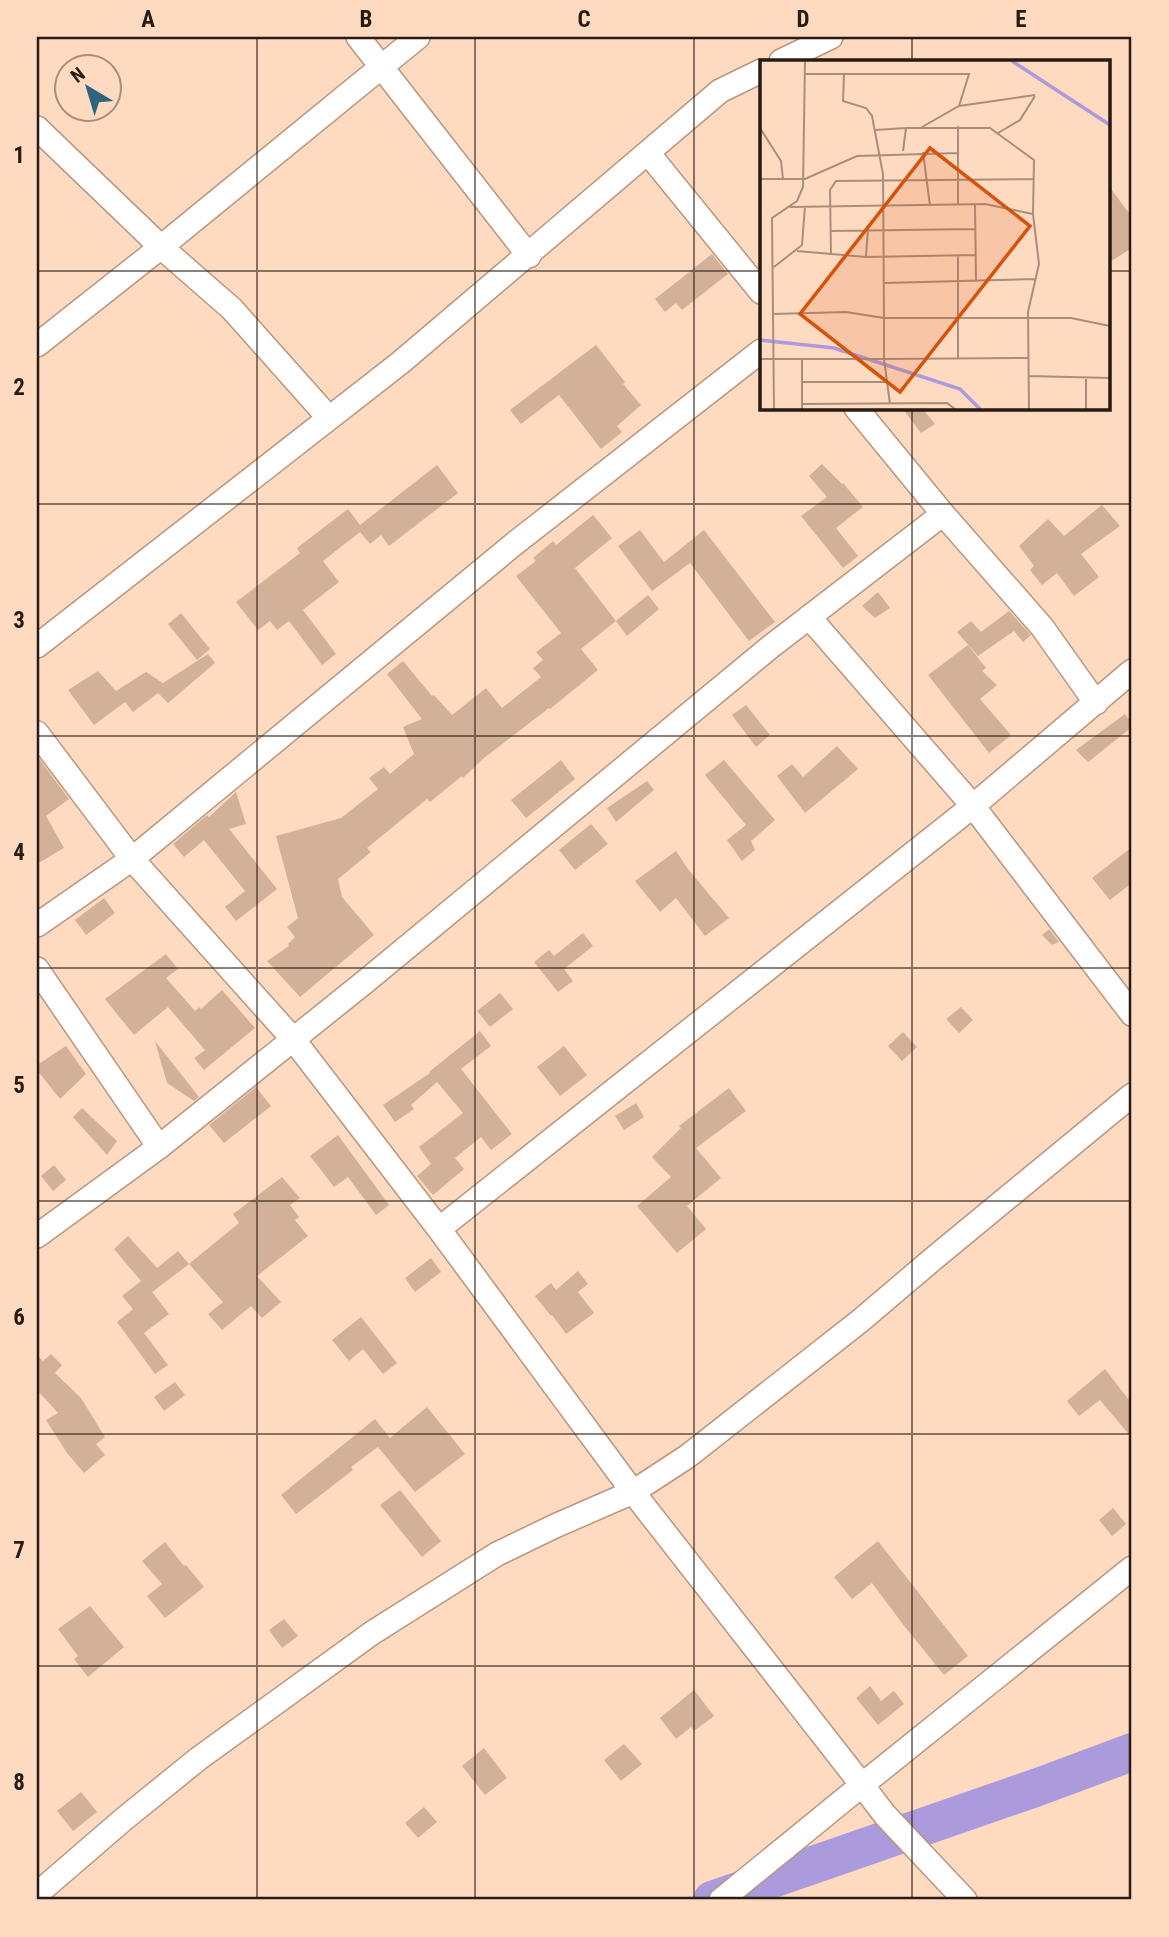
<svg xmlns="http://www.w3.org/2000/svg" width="1169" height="1937" viewBox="0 0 1169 1937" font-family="'Roboto Condensed',sans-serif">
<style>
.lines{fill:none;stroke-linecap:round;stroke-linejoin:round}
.river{stroke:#ab9adc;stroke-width:38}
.building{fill:#d3b098}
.minor-casing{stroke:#b8967f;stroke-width:26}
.minor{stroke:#fff;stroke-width:23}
.grid{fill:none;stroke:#281b13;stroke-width:2;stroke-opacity:0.55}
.inset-river{fill:none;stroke:#ab9adc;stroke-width:3.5}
.inset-road{fill:none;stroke:#a88e7b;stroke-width:2}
.view{fill:#d5530d;fill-opacity:0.15;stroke:#d5530d;stroke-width:3.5}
.inset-edge{fill:none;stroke:#281b13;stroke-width:3.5}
.neatline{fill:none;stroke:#281b13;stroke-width:2.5}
.grid-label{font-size:23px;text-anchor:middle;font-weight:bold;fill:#281b13}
</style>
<rect width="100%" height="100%" fill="#fedac1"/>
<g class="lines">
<path class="river" d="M 712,1900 L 1038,1787 L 1132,1752"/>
</g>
<path class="building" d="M 1108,185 L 1132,217 L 1132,248 L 1108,263 Z
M 712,254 L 728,274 L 682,310 L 676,303 L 665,312 L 655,299 Z
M 596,345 L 625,382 L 623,384 L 641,405 L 617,426 L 622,432 L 601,449 L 559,395 L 521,424 L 510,410 Z
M 902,408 L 922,408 L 935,424 L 921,433 Z
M 822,464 L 842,484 L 843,483 L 863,507 L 836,528 L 858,556 L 843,568 L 801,516 L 827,497 L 809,476 Z
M 437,465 L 458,493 L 389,546 L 381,535 L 370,544 L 360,532 L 323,561 L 339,582 L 303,610 L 336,654 L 322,665 L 289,621 L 277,630 L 270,621 L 258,630 L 236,602 L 300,553 L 297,548 L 348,509 L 360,525 Z
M 1102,505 L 1120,526 L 1081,554 L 1099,577 L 1074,596 L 1057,573 L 1042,585 L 1030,570 L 1034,566 L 1019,546 L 1048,519 L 1064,536 Z
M 593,515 L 612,538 L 575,568 L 616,621 L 581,649 L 598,670 L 550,709 L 549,708 L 484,758 L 463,778 L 462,776 L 430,802 L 427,799 L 367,848 L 371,852 L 338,879 L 342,897 L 374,935 L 300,997 L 267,961 L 289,946 L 288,944 L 295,937 L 287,927 L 298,918 L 276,836 L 341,818 L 378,789 L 369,778 L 384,767 L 390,774 L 414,754 L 403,727 L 422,719 L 387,674 L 403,661 L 432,696 L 434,695 L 452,715 L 486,688 L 502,708 L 541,677 L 533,668 L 543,660 L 536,652 L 561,633 L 516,576 L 536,561 L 533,558 L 553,541 L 556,545 Z
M 640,530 L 664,562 L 704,530 L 775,622 L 749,641 L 690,563 L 652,591 L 618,546 Z
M 878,592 L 890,608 L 875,618 L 862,606 Z
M 648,595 L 659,609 L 627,636 L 616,621 Z
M 1009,611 L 1031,635 L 1023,642 L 1014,631 L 978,656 L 957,632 L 971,621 L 981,632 Z
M 181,613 L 210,649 L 197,660 L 168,624 Z
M 968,645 L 986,668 L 982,671 L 997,685 L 980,699 L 1011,735 L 989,753 L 928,675 Z
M 208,654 L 215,663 L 168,703 L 158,693 L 133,712 L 125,702 L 94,725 L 68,690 L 98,671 L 116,691 L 146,672 L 163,683 Z
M 746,705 L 770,735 L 756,747 L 732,715 Z
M 1125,714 L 1132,724 L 1132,727 L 1088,762 L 1076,750 Z
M 837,746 L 858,769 L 805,813 L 777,776 L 792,764 L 803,777 Z
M 37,756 L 69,799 L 46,816 L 64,848 L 37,864 Z
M 561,760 L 575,779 L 526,818 L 511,800 Z
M 724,760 L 775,820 L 751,841 L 755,850 L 742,861 L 727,840 L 746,825 L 705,775 Z
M 647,781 L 654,790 L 616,822 L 607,808 Z
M 236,792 L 246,824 L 229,829 L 277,889 L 236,921 L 225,907 L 245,891 L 204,840 L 184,857 L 173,844 L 207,815 L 209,817 Z
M 591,824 L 608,844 L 575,870 L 559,850 Z
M 1132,847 L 1132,883 L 1110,900 L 1092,878 Z
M 676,851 L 688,869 L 729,918 L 705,936 L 676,898 L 660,912 L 635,881 Z
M 104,898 L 115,913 L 86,935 L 75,920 Z
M 1049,929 L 1059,942 L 1052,945 L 1042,935 Z
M 583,933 L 593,946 L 564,969 L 573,981 L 558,992 L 534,962 L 549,950 L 554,956 Z
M 166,954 L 178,969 L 166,978 L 195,1011 L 200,1007 L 201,1009 L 222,990 L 255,1028 L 204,1070 L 194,1058 L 205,1050 L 168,1007 L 134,1035 L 105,999 Z
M 500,993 L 513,1009 L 490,1027 L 477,1011 Z
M 961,1007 L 973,1020 L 959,1033 L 946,1019 Z
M 480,1031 L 491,1046 L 461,1069 L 512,1134 L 491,1150 L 481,1137 L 455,1158 L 464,1169 L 433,1195 L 417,1176 L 431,1164 L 419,1147 L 463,1113 L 437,1082 L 411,1105 L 414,1109 L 395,1122 L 383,1105 L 430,1073 L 429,1072 Z
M 903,1032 L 917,1047 L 902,1061 L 888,1046 Z
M 155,1041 L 199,1097 L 194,1101 L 167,1083 Z
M 66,1046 L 86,1074 L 60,1099 L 37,1070 L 37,1065 Z
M 564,1046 L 587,1075 L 560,1096 L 537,1067 Z
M 256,1087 L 271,1106 L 224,1143 L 209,1125 Z
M 729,1088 L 746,1111 L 696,1148 L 721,1178 L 687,1206 L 706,1229 L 677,1253 L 637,1206 L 671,1177 L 652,1157 L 681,1128 L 679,1126 Z
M 636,1103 L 644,1117 L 624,1130 L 615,1116 Z
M 82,1108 L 117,1141 L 107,1155 L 73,1117 Z
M 338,1135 L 389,1205 L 376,1215 L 348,1177 L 334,1187 L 310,1156 Z
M 54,1165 L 66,1180 L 53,1191 L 41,1176 Z
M 282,1177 L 300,1198 L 290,1205 L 299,1217 L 295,1220 L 308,1236 L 257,1276 L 281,1302 L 262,1318 L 251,1306 L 222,1330 L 208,1314 L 223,1302 L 189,1264 L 239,1223 L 233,1214 Z
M 128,1236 L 157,1268 L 178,1251 L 189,1264 L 152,1292 L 169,1314 L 144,1333 L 168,1365 L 155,1374 L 117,1322 L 133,1309 L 122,1296 L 141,1281 L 114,1249 Z
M 431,1258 L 441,1272 L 415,1292 L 405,1278 Z
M 578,1271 L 588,1284 L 578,1292 L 594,1313 L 566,1334 L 552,1315 L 551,1316 L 535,1296 L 551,1283 L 556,1290 Z
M 361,1317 L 397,1363 L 383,1374 L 363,1349 L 349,1361 L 332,1340 Z
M 51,1354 L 62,1365 L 55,1373 L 81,1398 L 105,1437 L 96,1444 L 105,1455 L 84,1473 L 67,1453 L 46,1420 L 58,1413 L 37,1390 L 37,1355 L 43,1361 Z
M 1105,1369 L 1132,1404 L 1132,1438 L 1100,1400 L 1079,1416 L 1067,1401 Z
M 175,1382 L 185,1395 L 164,1411 L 154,1397 Z
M 427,1407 L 465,1454 L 415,1492 L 378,1447 L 351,1467 L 353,1470 L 296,1514 L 281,1495 L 375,1419 L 390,1438 Z
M 400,1490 L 441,1541 L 422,1557 L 380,1505 Z
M 1113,1508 L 1126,1524 L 1112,1536 L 1099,1520 Z
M 878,1541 L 968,1656 L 944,1675 L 905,1627 L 872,1583 L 852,1599 L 834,1577 Z
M 165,1542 L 184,1566 L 186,1565 L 204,1587 L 165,1618 L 147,1596 L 162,1584 L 142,1561 Z
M 90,1606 L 124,1647 L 88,1677 L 74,1659 L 78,1656 L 58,1629 Z
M 284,1619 L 298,1636 L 282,1648 L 269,1630 Z
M 870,1686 L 881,1701 L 894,1691 L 904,1704 L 878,1725 L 856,1698 Z
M 694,1690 L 714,1716 L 694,1731 L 691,1727 L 676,1739 L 660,1718 Z
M 624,1744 L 642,1764 L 621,1781 L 604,1760 Z
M 484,1748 L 507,1778 L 485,1795 L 462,1766 Z
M 81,1792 L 97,1812 L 73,1831 L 57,1811 Z
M 424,1807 L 437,1822 L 418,1838 L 405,1823 Z"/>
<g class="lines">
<g class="minor-casing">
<path id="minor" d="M 358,37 L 529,256
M 781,61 L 831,37
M 37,128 L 161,247 L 232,309 L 329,418
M 648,153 L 761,292
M 37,345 L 161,247 L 418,37
M 856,408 L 943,514 L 1042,627 L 1096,703
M 809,617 L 973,806 L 1132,1014
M 37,646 L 400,363 L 720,91 L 761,71
M 37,733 L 132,859 L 293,1039 L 439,1229 L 633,1492 L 555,1526 L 497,1554 L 372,1633 L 198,1759 L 124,1819 L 37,1894
M 37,925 L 132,859 L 514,544 L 761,351
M 37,969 L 159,1147
M 439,1229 L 973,806 L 1132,671
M 37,1236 L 159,1147 L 366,981 L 769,648 L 943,514
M 721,1900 L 862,1785 L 633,1492 L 688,1456 L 860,1321 L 933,1259 L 1132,1095
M 965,1900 L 885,1815 L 862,1785 L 1132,1568"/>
</g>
<use href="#minor" class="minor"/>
</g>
<path class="grid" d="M 257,37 L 257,1900M 475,37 L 475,1900M 694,37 L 694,1900M 912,37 L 912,61M 37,271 L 761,271M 1108,271 L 1132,271M 912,408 L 912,1900M 37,504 L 1132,504M 37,736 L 1132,736M 37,968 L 1132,968M 37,1201 L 1132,1201M 37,1434 L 1132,1434M 37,1666 L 1132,1666"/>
<g transform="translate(760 60)">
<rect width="350" height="350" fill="#fedac1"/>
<path class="inset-river" d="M 252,1 L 350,65M 0,280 L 74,288 L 200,329 L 220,349"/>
<path class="inset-road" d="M 44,14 L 209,14 L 199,46M 198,66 L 198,145M 162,67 L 199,46 L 275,35M 0,68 L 21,101 L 23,119M 115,70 L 146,68M 238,73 L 260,60 L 275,36M 143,91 L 146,68 L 230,68 L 274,100 L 273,154 L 279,204 L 268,252 L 269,349M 163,92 L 170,146M 0,119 L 45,119 L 97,96 L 198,93M 215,144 L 216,221M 30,147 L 225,144 L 273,154M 71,171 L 215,169M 37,191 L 106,197 L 216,195M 71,195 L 70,130 L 76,121 L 273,119M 198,195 L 198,298M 106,196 L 108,169M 14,207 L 42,185 L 45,146M 125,223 L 276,219M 13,254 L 86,252 L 124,258 L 123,114 L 112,56 L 106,48 L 83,41 L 84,15M 0,299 L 124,299 L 124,258 L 311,258 L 350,266M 42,300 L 42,349M 269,316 L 350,318M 41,322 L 126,322M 42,344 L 187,343 L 195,349M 130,344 L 124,299 L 269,298M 14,349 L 12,158 L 37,141 L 43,127 L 45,1M 326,349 L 326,319"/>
<path class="view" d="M 170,88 L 270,166 L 140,332 L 40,254 Z"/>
<rect width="350" height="350" class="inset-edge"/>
</g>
<rect width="1169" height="1937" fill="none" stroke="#fedac1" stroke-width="77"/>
<g transform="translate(88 88) rotate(322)"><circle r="33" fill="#fedac1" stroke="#a88e7b" stroke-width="2"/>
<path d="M0-5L12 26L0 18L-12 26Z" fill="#306380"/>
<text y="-10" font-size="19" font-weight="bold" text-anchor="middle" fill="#281b13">N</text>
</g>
<rect x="38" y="38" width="1092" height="1860" class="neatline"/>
<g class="grid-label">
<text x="148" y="27">A</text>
<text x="366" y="27">B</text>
<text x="584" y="27">C</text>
<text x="803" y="27">D</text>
<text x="1021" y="27">E</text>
<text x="19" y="163">1</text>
<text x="19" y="395">2</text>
<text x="19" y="628">3</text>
<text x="19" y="860">4</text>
<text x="19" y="1093">5</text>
<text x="19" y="1325">6</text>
<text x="19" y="1558">7</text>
<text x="19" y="1790">8</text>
</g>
</svg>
